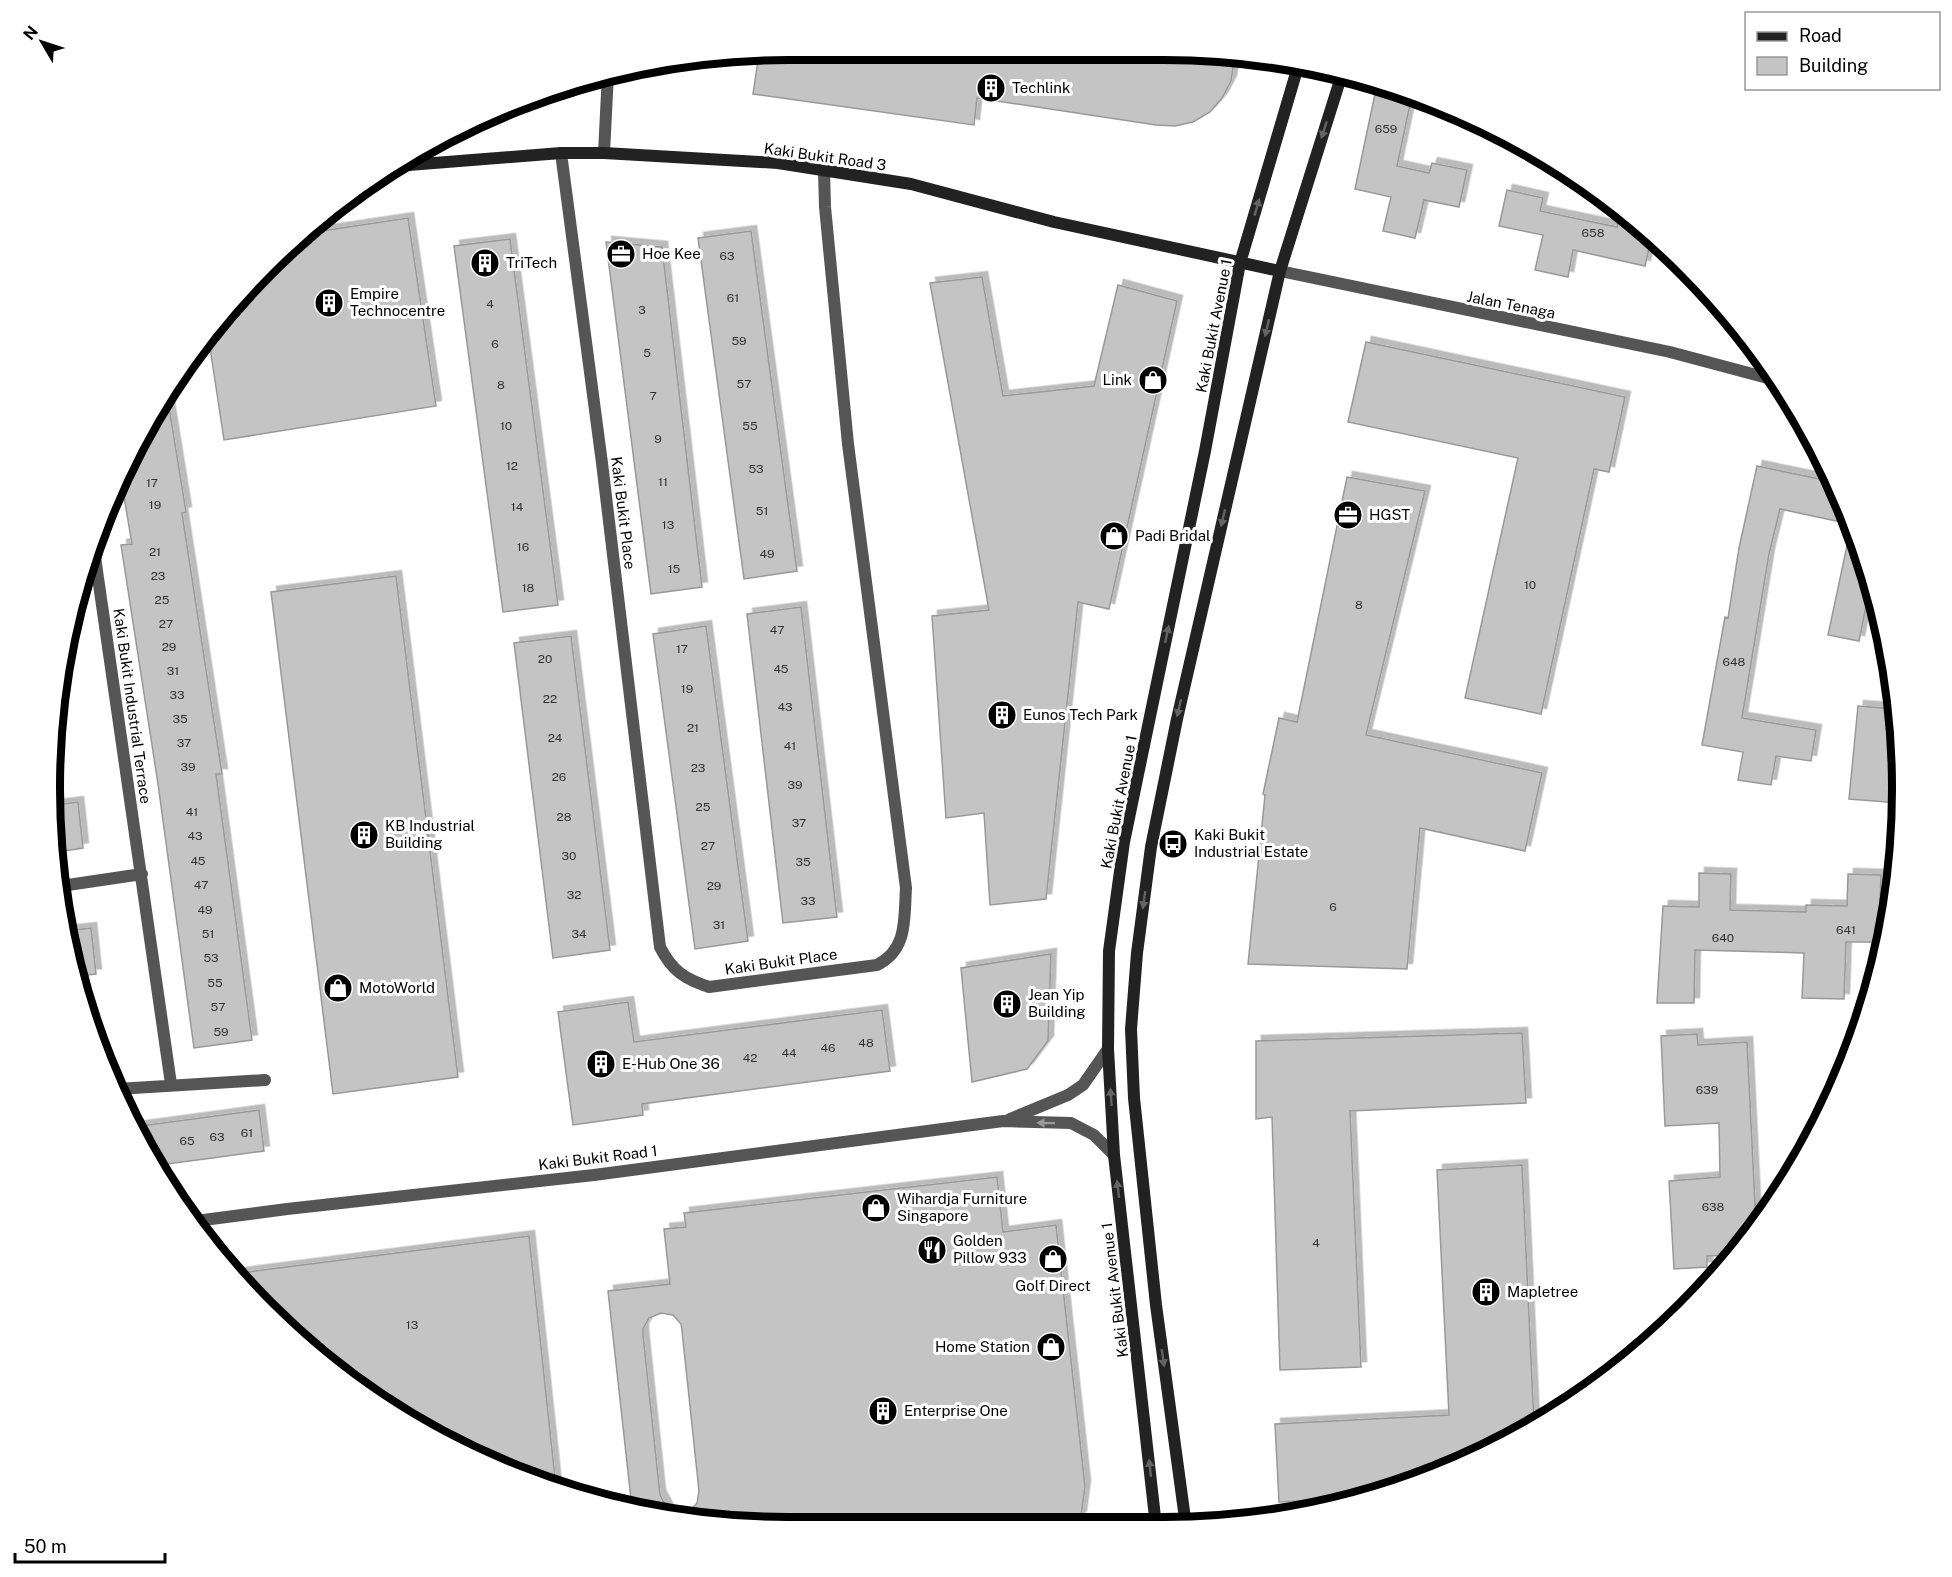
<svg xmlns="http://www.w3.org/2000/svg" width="1952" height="1577" viewBox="0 0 1952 1577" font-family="'Public Sans',sans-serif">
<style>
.building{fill:#c4c4c4;stroke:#999;stroke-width:1.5;filter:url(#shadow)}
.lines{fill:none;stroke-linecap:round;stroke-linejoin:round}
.street{stroke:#555;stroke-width:12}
.secondary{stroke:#222;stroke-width:12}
.oneway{fill:#646464}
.oneway2{fill:#999}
.labels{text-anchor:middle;stroke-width:6;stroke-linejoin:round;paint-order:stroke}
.number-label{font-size:12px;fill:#313131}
.poi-label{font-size:15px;fill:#000;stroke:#fff;text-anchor:start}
.street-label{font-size:15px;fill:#000;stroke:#fff}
.rim{fill:none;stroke:#000;stroke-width:8}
</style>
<defs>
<filter id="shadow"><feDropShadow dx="5.5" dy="-5.5" stdDeviation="0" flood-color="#0004"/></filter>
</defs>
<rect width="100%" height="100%" fill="#fff"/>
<path class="building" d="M 789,50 L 1212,51 L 1235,54 L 1231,81 L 1222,98 L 1210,112 L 1193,122 L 1175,126 L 1156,125 L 977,98 L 974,125 L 753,94 L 759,53 Z
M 1384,87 L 1412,95 L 1397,166 L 1429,173 L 1432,163 L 1467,170 L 1459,207 L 1424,200 L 1415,238 L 1383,231 L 1391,197 L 1355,189 L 1376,89 L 1384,91 Z
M 1507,190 L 1543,198 L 1540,211 L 1617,227 L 1620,211 L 1652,235 L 1645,266 L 1573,250 L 1568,277 L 1535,270 L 1543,235 L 1499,226 Z
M 408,218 L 436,406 L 224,440 L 209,341 L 266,266 L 308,233 Z
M 751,231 L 797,571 L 744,579 L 698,238 Z
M 510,239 L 558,605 L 503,612 L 454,246 Z
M 606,242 L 662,247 L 702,587 L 651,594 Z
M 982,277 L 1003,396 L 1094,386 L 1118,285 L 1177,301 L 1109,609 L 1078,602 L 1046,899 L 990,905 L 984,813 L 946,818 L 932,616 L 989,610 L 930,283 Z
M 1366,342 L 1625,397 L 1609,472 L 1594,469 L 1541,714 L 1465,698 L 1518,458 L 1348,422 Z
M 167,395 L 186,512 L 182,513 L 222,774 L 216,774 L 252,1040 L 194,1048 L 158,784 L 121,545 L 132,544 L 121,479 L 149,419 Z
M 1757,466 L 1834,482 L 1850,524 L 1780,509 L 1769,554 L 1742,718 L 1816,730 L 1811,761 L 1776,756 L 1771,785 L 1738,780 L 1743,752 L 1702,745 L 1725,617 L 1728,618 L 1739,548 Z
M 1347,477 L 1425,491 L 1366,735 L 1542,773 L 1525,851 L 1420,828 L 1407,969 L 1248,964 L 1265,795 L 1263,794 L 1279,718 L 1297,722 Z
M 1851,527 L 1871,582 L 1859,641 L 1828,635 Z
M 396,576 L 458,1077 L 333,1094 L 271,592 Z
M 801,607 L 837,917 L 783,923 L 747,614 Z
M 706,626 L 748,941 L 695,949 L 653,634 Z
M 571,636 L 610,950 L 553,958 L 514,643 Z
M 1858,706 L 1895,709 L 1890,769 L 1900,770 L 1899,803 L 1849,799 Z
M 78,802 L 83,848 L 58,852 L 55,805 Z
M 1699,873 L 1731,874 L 1730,910 L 1806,912 L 1806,905 L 1847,906 L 1848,874 L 1881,875 L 1880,905 L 1892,905 L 1883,942 L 1846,942 L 1844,999 L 1802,998 L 1804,953 L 1695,950 L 1694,1003 L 1657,1003 L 1663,906 L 1699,907 Z
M 91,928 L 96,974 L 79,976 L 64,931 Z
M 1051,954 L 1048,1041 L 1027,1069 L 972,1082 L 961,968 Z
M 628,1002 L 634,1042 L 882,1010 L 890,1071 L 642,1104 L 643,1115 L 573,1125 L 558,1012 Z
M 1522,1033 L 1526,1103 L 1350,1111 L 1361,1367 L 1280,1370 L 1272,1117 L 1256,1119 L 1256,1041 Z
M 1697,1034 L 1698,1045 L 1747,1042 L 1756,1224 L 1734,1255 L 1707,1256 L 1707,1267 L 1674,1269 L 1669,1181 L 1720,1177 L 1719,1123 L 1665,1126 L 1661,1036 Z
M 259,1110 L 264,1151 L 205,1159 L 159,1165 L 133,1127 Z
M 1522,1165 L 1534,1424 L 1491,1451 L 1367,1498 L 1279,1502 L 1275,1424 L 1449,1415 L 1437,1170 Z
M 997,1177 L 1003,1232 L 1056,1225 L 1085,1486 L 1081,1516 L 1074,1526 L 741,1526 L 685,1517 L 697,1503 L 699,1491 L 682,1331 L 681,1324 L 673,1315 L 661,1313 L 649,1318 L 643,1329 L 643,1335 L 660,1495 L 670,1514 L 632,1508 L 608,1291 L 670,1284 L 664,1229 L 686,1227 L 684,1213 Z
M 529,1236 L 556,1487 L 462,1451 L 338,1375 L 232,1274 Z"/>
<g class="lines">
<path class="street" d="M 561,153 L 602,463 L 660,947 C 672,971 685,979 709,987 L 877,965 C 908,950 904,918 906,888 L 848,444 L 825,207 L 824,171
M 604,153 L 608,73
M 1280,271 L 1670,352 L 1775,380
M 93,543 L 171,1084
M 61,886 L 142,874
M 117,1089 L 265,1080
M 1010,1119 L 1068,1095 L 1083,1085 L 1108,1049
M 196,1221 L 287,1209 L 594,1175 L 1003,1121 L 1071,1123 L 1094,1135 L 1114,1155"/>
<path class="secondary" d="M 396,166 L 561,153 L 604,153 L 778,163 L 911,184 L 1054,222 L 1280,271
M 1156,1526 L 1114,1155 L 1108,1049 L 1109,951 L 1124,842 L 1205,451 L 1240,263 L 1299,63
M 1186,1526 L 1156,1305 L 1134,1098 L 1131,1029 L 1137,953 L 1151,847 L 1177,719 L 1280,271 L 1342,74"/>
</g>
<defs><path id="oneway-solid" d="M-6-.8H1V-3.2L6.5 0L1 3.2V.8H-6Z" transform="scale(1.5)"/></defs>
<g class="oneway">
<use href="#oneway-solid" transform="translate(1324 130) rotate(108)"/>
<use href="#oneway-solid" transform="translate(1257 207) rotate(-74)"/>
<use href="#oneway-solid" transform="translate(1267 328) rotate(103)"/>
<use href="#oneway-solid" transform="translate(1223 518) rotate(103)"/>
<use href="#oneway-solid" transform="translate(1167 634) rotate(-78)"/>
<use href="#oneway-solid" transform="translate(1179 708) rotate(103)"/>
<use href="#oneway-solid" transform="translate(1144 900) rotate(98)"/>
<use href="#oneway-solid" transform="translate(1111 1097) rotate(-94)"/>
<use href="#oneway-solid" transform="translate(1118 1189) rotate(-97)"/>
<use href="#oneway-solid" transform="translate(1163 1358) rotate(82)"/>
<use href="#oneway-solid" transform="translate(1150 1468) rotate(-96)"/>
</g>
<use class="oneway2" href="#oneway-solid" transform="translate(1046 1123) rotate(-179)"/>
<defs>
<g id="building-disc" transform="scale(1.5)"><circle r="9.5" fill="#000" stroke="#fff"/><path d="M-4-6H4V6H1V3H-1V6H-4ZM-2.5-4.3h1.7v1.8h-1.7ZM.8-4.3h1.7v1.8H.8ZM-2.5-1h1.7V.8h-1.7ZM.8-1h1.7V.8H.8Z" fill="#fff"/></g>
<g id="office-disc" transform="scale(1.5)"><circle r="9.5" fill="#000" stroke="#fff"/><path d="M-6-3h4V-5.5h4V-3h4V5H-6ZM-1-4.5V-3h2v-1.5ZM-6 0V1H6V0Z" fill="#fff"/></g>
<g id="shop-disc" transform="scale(1.5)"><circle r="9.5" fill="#000" stroke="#fff"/><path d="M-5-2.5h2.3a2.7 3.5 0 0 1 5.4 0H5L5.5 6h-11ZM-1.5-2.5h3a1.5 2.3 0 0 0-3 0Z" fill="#fff"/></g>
<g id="bus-disc" transform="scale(1.5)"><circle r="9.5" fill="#000" stroke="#fff"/><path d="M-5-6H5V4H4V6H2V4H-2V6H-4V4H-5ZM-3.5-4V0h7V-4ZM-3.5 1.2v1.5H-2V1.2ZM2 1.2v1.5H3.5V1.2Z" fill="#fff"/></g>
<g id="restaurant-disc" transform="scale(1.5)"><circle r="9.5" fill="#000" stroke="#fff"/><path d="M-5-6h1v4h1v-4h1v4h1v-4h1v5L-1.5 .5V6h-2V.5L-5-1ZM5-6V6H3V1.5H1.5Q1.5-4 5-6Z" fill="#fff"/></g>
</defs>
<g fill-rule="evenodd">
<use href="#building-disc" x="991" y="88"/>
<use href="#office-disc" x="621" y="254"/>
<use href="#building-disc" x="485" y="263"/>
<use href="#building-disc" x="329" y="303"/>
<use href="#shop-disc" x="1153" y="380"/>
<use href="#office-disc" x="1348" y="515"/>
<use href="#shop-disc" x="1114" y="536"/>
<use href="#building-disc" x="1002" y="715"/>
<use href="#building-disc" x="364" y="835"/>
<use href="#bus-disc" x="1173" y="844"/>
<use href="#shop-disc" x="338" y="988"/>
<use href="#building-disc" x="1007" y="1004"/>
<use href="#building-disc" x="601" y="1064"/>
<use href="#shop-disc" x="876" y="1208"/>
<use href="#restaurant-disc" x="932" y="1250"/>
<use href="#shop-disc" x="1053" y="1259"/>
<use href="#building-disc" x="1486" y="1292"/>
<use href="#shop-disc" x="1051" y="1347"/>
<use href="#building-disc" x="883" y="1411"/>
</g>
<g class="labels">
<g class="number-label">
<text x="1386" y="133">659</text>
<text x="1593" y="237">658</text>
<text x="727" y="260">63</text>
<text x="733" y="302">61</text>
<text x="490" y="308">4</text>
<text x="642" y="314">3</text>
<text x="739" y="345">59</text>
<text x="495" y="348">6</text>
<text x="647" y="357">5</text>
<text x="744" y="388">57</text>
<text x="501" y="389">8</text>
<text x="653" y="400">7</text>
<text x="506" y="430">10</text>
<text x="750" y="430">55</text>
<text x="658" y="443">9</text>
<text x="512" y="470">12</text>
<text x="756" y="473">53</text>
<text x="663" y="486">11</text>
<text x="152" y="487">17</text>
<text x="155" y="509">19</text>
<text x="517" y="511">14</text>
<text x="762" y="515">51</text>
<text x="668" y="529">13</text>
<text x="523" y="551">16</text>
<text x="155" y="556">21</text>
<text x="767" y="558">49</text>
<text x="674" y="573">15</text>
<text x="158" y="580">23</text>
<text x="1530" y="589">10</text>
<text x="528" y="592">18</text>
<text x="162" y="604">25</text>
<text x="1359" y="609">8</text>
<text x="166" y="628">27</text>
<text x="777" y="634">47</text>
<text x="169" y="651">29</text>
<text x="682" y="653">17</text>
<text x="545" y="663">20</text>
<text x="1734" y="666">648</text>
<text x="781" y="673">45</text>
<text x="173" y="675">31</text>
<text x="687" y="693">19</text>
<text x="177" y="699">33</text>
<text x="550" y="703">22</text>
<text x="785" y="711">43</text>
<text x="180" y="723">35</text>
<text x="693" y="732">21</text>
<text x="555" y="742">24</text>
<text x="184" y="747">37</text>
<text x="790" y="750">41</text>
<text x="188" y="771">39</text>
<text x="698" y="772">23</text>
<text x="559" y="781">26</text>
<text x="795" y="789">39</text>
<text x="703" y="811">25</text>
<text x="192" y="816">41</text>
<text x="564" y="821">28</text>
<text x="799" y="827">37</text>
<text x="195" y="840">43</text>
<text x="708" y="850">27</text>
<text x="569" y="860">30</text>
<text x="198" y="865">45</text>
<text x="803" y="866">35</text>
<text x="201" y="889">47</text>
<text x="714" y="890">29</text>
<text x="574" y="899">32</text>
<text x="808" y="905">33</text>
<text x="1333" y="911">6</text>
<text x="205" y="914">49</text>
<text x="719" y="929">31</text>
<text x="1846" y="934">641</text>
<text x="208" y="938">51</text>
<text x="579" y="938">34</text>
<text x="1723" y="942">640</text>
<text x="211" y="962">53</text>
<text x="215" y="987">55</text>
<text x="218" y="1011">57</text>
<text x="221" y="1036">59</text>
<text x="866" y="1047">48</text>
<text x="828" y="1052">46</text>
<text x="789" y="1057">44</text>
<text x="750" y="1062">42</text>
<text x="1707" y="1094">639</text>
<text x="247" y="1137">61</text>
<text x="217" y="1141">63</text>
<text x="187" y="1145">65</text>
<text x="1713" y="1211">638</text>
<text x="1316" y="1247">4</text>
<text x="412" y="1329">13</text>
</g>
<g class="poi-label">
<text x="1012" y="93">Techlink</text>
<text x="642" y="259">Hoe Kee</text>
<text x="506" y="268">TriTech</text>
<text x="350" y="299">Empire<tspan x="350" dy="17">Technocentre</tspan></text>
<text x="1132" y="385" text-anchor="end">Link</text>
<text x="1369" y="520">HGST</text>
<text x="1135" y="541">Padi Bridal</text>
<text x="1023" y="720">Eunos Tech Park</text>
<text x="385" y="831">KB Industrial<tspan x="385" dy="17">Building</tspan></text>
<text x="1194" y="840">Kaki Bukit<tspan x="1194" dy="17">Industrial Estate</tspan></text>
<text x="359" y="993">MotoWorld</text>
<text x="1028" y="1000">Jean Yip<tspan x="1028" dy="17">Building</tspan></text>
<text x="622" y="1069">E-Hub One 36</text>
<text x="897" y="1204">Wihardja Furniture<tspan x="897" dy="17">Singapore</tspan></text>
<text x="953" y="1246">Golden<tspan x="953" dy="17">Pillow 933</tspan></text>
<text x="1053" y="1291" text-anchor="middle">Golf Direct</text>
<text x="1507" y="1297">Mapletree</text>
<text x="1030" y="1352" text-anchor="end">Home Station</text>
<text x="904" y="1416">Enterprise One</text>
</g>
<g class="street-label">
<text transform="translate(825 157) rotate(8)" y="5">Kaki Bukit Road 3</text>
<text transform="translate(1511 305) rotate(11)" y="5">Jalan Tenaga</text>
<text transform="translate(1214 326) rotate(-79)" y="5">Kaki Bukit Avenue 1</text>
<text transform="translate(623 513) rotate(83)" y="5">Kaki Bukit Place</text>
<text transform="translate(132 706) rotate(82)" y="5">Kaki Bukit Industrial Terrace</text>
<text transform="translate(1119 802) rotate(-79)" y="5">Kaki Bukit Avenue 1</text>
<text transform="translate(781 962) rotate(-8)" y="5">Kaki Bukit Place</text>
<text transform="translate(598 1158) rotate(-7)" y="5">Kaki Bukit Road 1</text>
<text transform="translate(1115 1290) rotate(-97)" y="5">Kaki Bukit Avenue 1</text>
</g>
</g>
<path d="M0 0H1952V1577H0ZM788 60H1164A728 728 0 0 1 1892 788V789A728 728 0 0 1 1164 1517H788A728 728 0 0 1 60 789V788A728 728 0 0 1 788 60Z" fill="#fff" fill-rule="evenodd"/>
<path class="rim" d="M788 60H1164A728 728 0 0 1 1892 788V789A728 728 0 0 1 1164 1517H788A728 728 0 0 1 60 789V788A728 728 0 0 1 788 60Z"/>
<rect x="1745" y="12" width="195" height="78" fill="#ffffff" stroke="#999999" stroke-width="1.5"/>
<rect x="1757" y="32" width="30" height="9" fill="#222222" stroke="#999999" stroke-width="1.5"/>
<text x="1799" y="42" font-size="18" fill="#000000">Road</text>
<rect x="1757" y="57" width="30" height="18" fill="#c4c4c4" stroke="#999999" stroke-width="1.5"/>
<text x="1799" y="72" font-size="18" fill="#000000">Building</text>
<g transform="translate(42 42) rotate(309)" stroke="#ffffff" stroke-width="4.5" paint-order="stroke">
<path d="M0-4.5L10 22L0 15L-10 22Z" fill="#000000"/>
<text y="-9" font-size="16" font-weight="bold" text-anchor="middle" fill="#000000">N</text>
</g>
<path d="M15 1553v9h150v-9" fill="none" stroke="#000000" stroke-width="3"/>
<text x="24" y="1553" font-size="18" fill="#000000" stroke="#ffffff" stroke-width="4.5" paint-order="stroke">50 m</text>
</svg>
